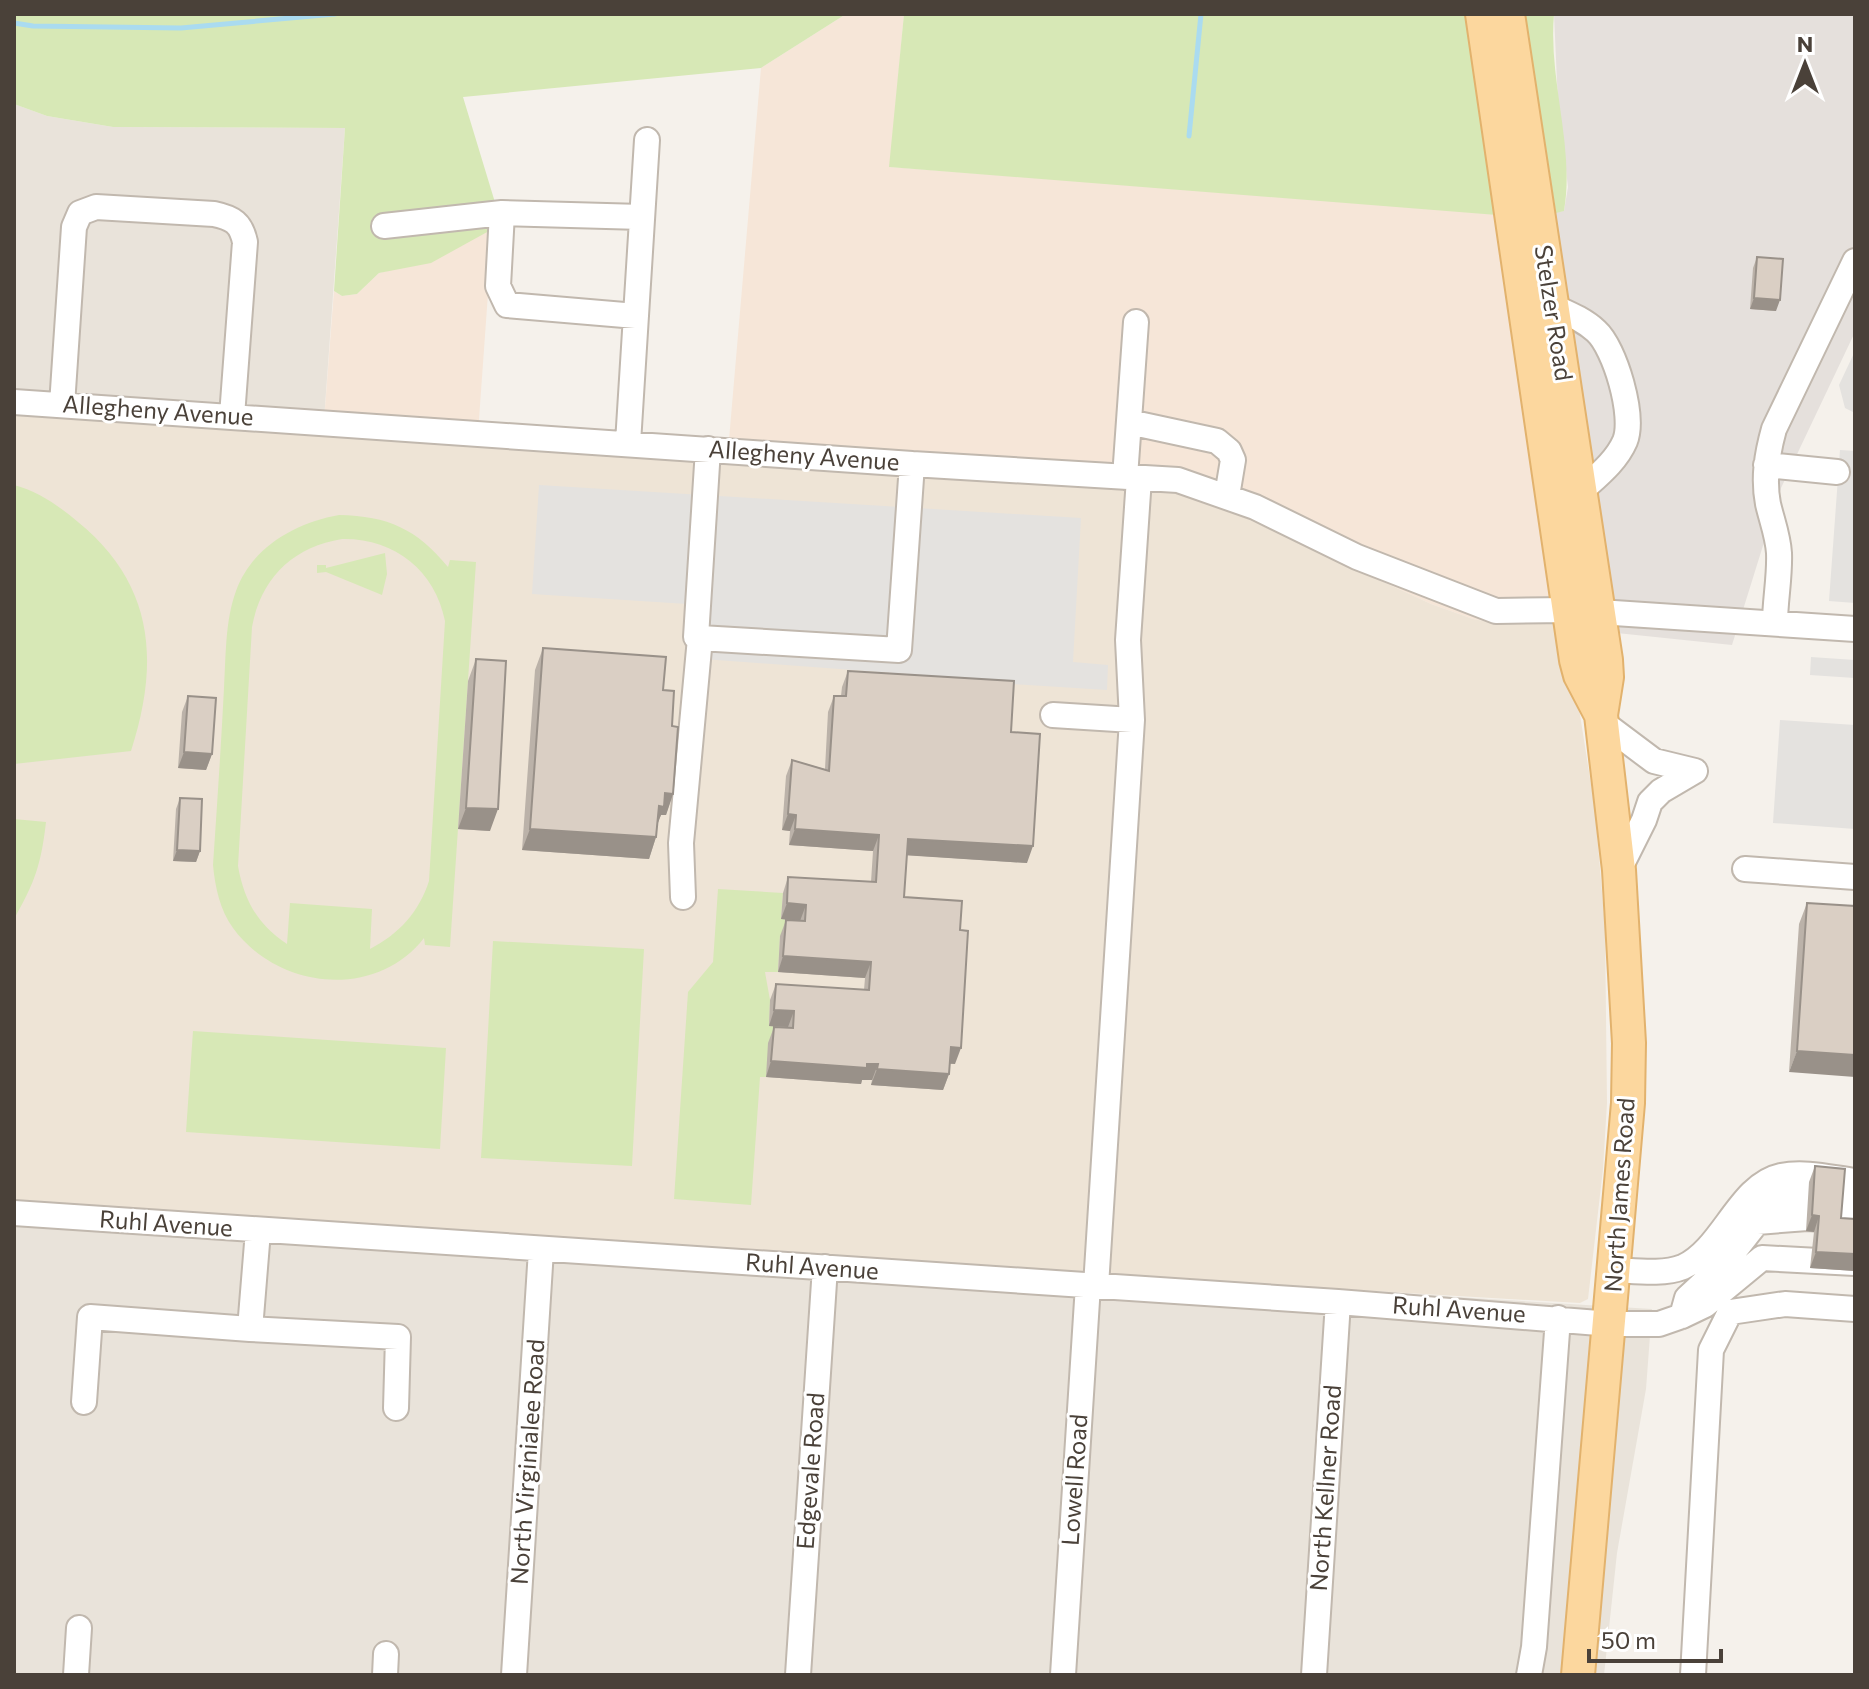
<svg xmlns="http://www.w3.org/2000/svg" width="1869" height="1689" viewBox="0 0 1869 1689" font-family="Commissioner,sans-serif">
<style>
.residential{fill:#e9e3da}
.commercial{fill:#f6e6d8}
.industrial{fill:#e5e0dc}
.education{fill:#eee4d6}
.green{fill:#d7e8b6;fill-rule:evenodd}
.parking{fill:#e4e2df}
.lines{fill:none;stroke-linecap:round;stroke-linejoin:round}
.stream{stroke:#aadbf0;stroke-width:5}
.minor-casing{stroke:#c1b8ae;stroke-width:28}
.major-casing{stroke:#e2b26d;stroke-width:36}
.minor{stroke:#fff;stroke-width:24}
.major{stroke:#fcd79e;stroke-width:32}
.wall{fill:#bbb2a9}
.shaded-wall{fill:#999189}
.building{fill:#dacfc4;stroke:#999189;stroke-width:2}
.labels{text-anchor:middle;stroke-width:6;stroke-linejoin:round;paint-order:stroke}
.street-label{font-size:24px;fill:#4a4139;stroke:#fff}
</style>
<rect width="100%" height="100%" fill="#f5f1eb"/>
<path class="residential" d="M 14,104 L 47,116 L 113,127 L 345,128 L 323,434 L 14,414 Z
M 14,1202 L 1112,1276 L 1652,1309 L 1646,1389 L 1617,1553 L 1604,1675 L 14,1675 Z"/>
<path class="commercial" d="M 846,14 L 904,14 L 890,167 L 1524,214 L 1588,630 L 1531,622 L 1494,623 L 1473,619 L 1431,604 L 1207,500 L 1173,492 L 727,463 L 761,68 Z
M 493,224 L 477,447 L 323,434 L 334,291 L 342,296 L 357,294 L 379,273 L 402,267 Z"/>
<path class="industrial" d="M 1554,14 L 1855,14 L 1855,332 L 1781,488 L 1732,645 L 1588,630 L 1524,214 L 1564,211 L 1568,187 L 1558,104 Z"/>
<path class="education" d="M 14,414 L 1173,492 L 1207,500 L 1431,604 L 1473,619 L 1494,623 L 1531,622 L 1552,619 L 1567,632 L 1595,810 L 1605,927 L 1607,1103 L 1603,1169 L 1588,1299 L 1580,1303 L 1112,1276 L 14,1202 Z"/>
<path class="green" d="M 14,14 L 846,14 L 761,68 L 463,97 L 497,209 L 489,231 L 431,263 L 379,273 L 357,294 L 342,296 L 334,291 L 345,128 L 113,127 L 47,116 L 14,104 Z
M 904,14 L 1466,14 L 1497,215 L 889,167 Z
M 1525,14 L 1554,14 C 1548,80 1575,147 1564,211 L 1556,213 Z
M 14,485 C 38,491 59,506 78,522 C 154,584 160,661 131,751 L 14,764 Z
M 339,515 C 388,516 417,529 448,567 L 450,560 L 476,562 L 450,947 L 425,945 L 424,938 C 376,1000 278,990 233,928 C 220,910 215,887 213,865 C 217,806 221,747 224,688 C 226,656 225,621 236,591 C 252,547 295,523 339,515 ZM 342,539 C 394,538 435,570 445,621 L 429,881 C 419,912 399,934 370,949 L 372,909 L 290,903 L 287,944 C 257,924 244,900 238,866 L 252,627 C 261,578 293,547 342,539 Z
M 385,553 L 387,574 L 382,595 L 326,572 L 317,573 L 317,565 L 326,565 L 326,568 Z
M 14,819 L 46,822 C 41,865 35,882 14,919 Z
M 718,889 L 783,893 L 781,919 L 800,921 L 799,937 L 780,936 L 778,972 L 765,972 L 770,1000 L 769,1026 L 788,1027 L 787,1044 L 766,1077 L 760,1077 L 751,1205 L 674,1199 L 688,992 L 713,962 Z
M 493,941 L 644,949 L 632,1166 L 481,1158 Z
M 193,1031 L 446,1048 L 440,1149 L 186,1132 Z"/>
<path class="parking" d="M 1855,351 L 1855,413 L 1845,408 L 1839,385 Z
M 1840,450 L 1855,451 L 1855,603 L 1829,601 Z
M 539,485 L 1081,518 L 1073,662 L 1108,665 L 1107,690 L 915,678 L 907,674 L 703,659 L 687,604 L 532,594 Z
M 1811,657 L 1855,660 L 1855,678 L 1810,675 Z
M 1780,720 L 1855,725 L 1855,829 L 1773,823 Z"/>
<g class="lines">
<path class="stream" d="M 14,23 L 33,26 L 181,28 L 335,14
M 1189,136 L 1201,14"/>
<g class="minor-casing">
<path id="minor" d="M 384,226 L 502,213
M 1552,306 C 1567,313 1583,319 1596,331 C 1615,348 1635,416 1625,441 C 1616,462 1596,477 1580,492
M 636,316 L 507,305 L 498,286 L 502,213 L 642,217
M 14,402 L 912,464 L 1178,480 L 1255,507 L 1357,557 L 1496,611 L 1569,610 L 1855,629
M 62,405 L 74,227 L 80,213 L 96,207 L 214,214 C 233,218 241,223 245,242 L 232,416
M 1129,422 L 1217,441 L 1229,451 L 1233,460 L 1227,496
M 628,443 L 647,140
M 708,449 L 696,637 L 700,638 L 899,650 L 912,464
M 1766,465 L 1837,472
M 1125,477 L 1136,322
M 1775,623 C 1775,600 1780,577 1779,553 C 1778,536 1772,521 1768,504 C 1763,478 1767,454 1774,429 L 1855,261
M 1053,715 L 1132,720
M 1602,722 L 1654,761 L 1695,771
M 1745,869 L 1855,877
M 1619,870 L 1644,820 L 1650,802 L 1661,791 L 1695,771
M 683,897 L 681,843 L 700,638
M 14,1213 L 1338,1302 L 1611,1324 L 1659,1324 L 1682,1316 L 1705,1305 L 1762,1258 L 1855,1263
M 1757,1222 L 1779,1196 L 1808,1194 L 1855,1199
M 258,1231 L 250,1329 L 398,1337 L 396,1408
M 1615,1270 C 1636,1271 1663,1275 1683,1267 C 1723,1249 1739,1185 1781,1176 C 1805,1171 1831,1178 1855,1181
M 1096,1286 L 1132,720 L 1128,640 L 1139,478
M 1682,1316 L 1687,1298 L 1724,1264 L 1757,1222 L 1807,1218 L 1855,1221
M 84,1402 L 90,1317 L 250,1329
M 76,1675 L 79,1628
M 385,1675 L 386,1654
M 514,1675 L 541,1250
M 798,1675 L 825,1267
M 1063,1675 L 1088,1285
M 1314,1675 L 1338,1302
M 1529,1675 L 1534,1647 L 1558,1318
M 1693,1675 L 1711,1350 L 1730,1312 L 1785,1304 L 1855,1309"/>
</g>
<g class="major-casing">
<path id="major" d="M 1482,14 L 1576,660 L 1580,675 L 1601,715
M 1508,14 L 1606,660 L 1607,677 L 1601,715 L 1619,870 L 1629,1043 L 1628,1103 L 1578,1675"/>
</g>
<use href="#minor" class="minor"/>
<use href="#major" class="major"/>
</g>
<path class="wall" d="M 1757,257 L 1776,311 L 1750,309 L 1753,268 Z
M 543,648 L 663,690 L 672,726 L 673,794 L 666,815 L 661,815 L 657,824 L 656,837 L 649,859 L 522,850 L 535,670 Z
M 476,659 L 490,831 L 458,829 L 468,681 Z
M 848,671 L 1011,732 L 1027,863 L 907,855 L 904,897 L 955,1064 L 950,1064 L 949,1074 L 943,1090 L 871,1085 L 872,1080 L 862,1080 L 861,1084 L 766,1077 L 768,1043 L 774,1027 L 788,1028 L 769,1026 L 770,1000 L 776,984 L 864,990 L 865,978 L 778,972 L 780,936 L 786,920 L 800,921 L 781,919 L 783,893 L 788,877 L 871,882 L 873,851 L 789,845 L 790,831 L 782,830 L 786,776 L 792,760 L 825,769 L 828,712 L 834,696 L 841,696 L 842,687 Z
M 188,696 L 212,754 L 206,770 L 178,768 L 182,712 Z
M 180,798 L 200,851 L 196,862 L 173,861 L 176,809 Z
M 1807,903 L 1855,906 L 1789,1072 L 1799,924 Z
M 1815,1166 L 1841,1218 L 1855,1219 L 1855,1271 L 1810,1268 L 1814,1232 L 1806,1231 L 1809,1182 Z"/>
<path class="shaded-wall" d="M 1754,298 L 1780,300 L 1776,311 L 1750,309 Z
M 184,752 L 212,754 L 206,770 L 178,768 Z
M 665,793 L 673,794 L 666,815 L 661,815 L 656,828 L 659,806 Z
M 466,808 L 498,809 L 490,831 L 458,829 Z
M 788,814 L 796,815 L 790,831 L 782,830 Z
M 530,829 L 656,837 L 649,859 L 522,850 Z
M 795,829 L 879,835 L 873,851 L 789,845 Z
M 908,839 L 1033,846 L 1027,863 L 902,855 Z
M 177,850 L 200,851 L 196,862 L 173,861 Z
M 787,903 L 806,905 L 800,921 L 781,919 Z
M 783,956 L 871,962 L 865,978 L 778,972 Z
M 774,1010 L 794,1011 L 788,1027 L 769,1026 Z
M 951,1047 L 961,1048 L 955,1064 L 945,1063 Z
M 1797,1051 L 1855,1055 L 1855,1077 L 1789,1072 Z
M 771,1061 L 867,1064 L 878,1064 L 872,1080 L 862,1080 L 861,1084 L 766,1077 Z
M 877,1069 L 949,1074 L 943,1090 L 871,1085 Z
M 1812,1215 L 1819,1216 L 1814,1232 L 1806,1231 Z
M 1816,1252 L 1855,1254 L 1855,1271 L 1810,1268 Z"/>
<path class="building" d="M 1757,257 L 1783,259 L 1780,300 L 1754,298 Z
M 543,648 L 666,657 L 663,690 L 674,691 L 672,726 L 678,727 L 673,794 L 665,793 L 664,807 L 659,806 L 656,837 L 530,829 Z
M 476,659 L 506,661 L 498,809 L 466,808 Z
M 848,671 L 1014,681 L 1011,732 L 1040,734 L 1033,846 L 908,839 L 904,897 L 962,901 L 960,930 L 968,931 L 961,1048 L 951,1047 L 949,1074 L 877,1069 L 878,1064 L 867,1064 L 867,1068 L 771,1061 L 774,1027 L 793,1028 L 794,1011 L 774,1010 L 776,984 L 869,990 L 871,962 L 783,956 L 786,920 L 805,921 L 806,905 L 787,903 L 788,877 L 876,882 L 879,835 L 795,829 L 796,815 L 788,814 L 792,760 L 829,771 L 834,696 L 846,696 Z
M 188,696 L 216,698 L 212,754 L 184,752 Z
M 180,798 L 202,799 L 200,851 L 177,850 Z
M 1807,903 L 1855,906 L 1855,1055 L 1797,1051 Z
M 1815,1166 L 1845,1169 L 1841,1218 L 1855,1219 L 1855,1254 L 1816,1252 L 1819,1216 L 1812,1215 Z"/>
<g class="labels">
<g class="street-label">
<text transform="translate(1553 313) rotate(81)" y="8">Stelzer Road</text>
<text transform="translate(158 411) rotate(4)" y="8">Allegheny Avenue</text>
<text transform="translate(804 456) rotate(4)" y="8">Allegheny Avenue</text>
<text transform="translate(1620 1195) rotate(-86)" y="8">North James Road</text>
<text transform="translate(166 1224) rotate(4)" y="8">Ruhl Avenue</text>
<text transform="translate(812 1267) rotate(4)" y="8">Ruhl Avenue</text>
<text transform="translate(1459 1310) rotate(4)" y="8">Ruhl Avenue</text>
<text transform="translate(528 1462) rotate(-86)" y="8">North Virginialee Road</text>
<text transform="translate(811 1471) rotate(-86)" y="8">Edgevale Road</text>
<text transform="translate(1075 1480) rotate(-86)" y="8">Lowell Road</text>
<text transform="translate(1326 1488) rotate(-86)" y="8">North Kellner Road</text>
</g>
</g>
<rect width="1869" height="1689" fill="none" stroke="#4a4139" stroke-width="32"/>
<g transform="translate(1805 64)" stroke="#ffffff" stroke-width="6" paint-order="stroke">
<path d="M0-6L14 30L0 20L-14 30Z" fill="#4a4139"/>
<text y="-12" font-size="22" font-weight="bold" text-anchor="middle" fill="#4a4139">N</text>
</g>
<path d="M1589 1649v12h132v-12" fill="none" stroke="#4a4139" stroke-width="4"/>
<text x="1601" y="1649" font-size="24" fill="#4a4139" stroke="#ffffff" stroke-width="6" paint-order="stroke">50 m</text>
</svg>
